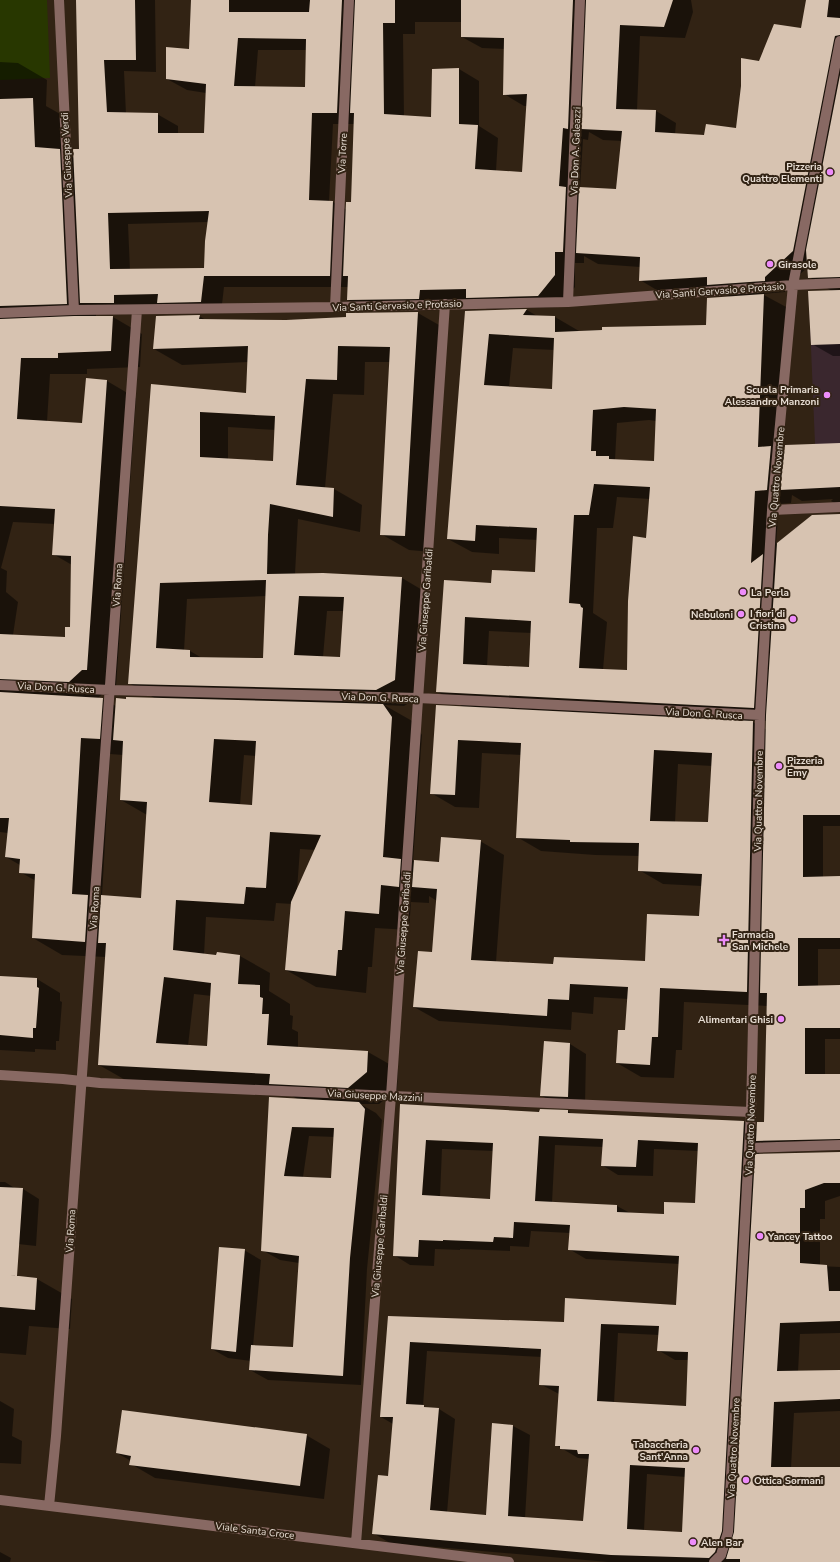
<svg xmlns="http://www.w3.org/2000/svg" width="840" height="1562" viewBox="0 0 840 1562" font-family="'Nunito Sans',sans-serif">
<style>
.education{fill:#3a272e}
.green{fill:#283700}
.shadow{fill:#0007;fill-rule:evenodd}
.building{fill:#d7c3b1;fill-rule:evenodd}
.lines{fill:none;stroke-linecap:round;stroke-linejoin:round}
.minor{stroke:#886963;stroke-width:10}
.poi-dot{fill:#ed8cfa;stroke:#322314;stroke-width:1.5}
.labels{text-anchor:middle;stroke-width:4;stroke-linejoin:round;paint-order:stroke}
.street-label{font-size:10px;fill:#e7ddd3;stroke:#322314}
.poi-label{font-size:10px;font-weight:bold;fill:#e7ddd3;stroke:#322314;text-anchor:start}
</style>
<rect width="100%" height="100%" fill="#322314"/>
<path class="education" d="M 840,298 L 840,487 L 795,489 L 815,444 L 809,300 Z"/>
<path class="green" d="M 0,0 L 47,0 L 50,78 L 0,80 Z"/>
<path class="shadow" d="M 77,0 L 155,0 L 156,72 L 124,71 L 126,114 L 157,114 L 178,126 L 178,134 L 205,134 L 206,93 L 187,90 L 167,79 L 190,50 L 192,0 L 691,0 L 693,12 L 685,38 L 640,36 L 637,110 L 656,111 L 676,123 L 675,134 L 705,136 L 737,129 L 760,62 L 802,29 L 807,0 L 840,0 L 840,356 L 833,356 L 812,344 L 832,291 L 809,277 L 808,267 L 785,288 L 785,292 L 762,294 L 788,308 L 782,453 L 785,455 L 840,444 L 840,506 L 831,501 L 833,499 L 802,501 L 792,495 L 791,503 L 779,504 L 776,544 L 812,516 L 840,514 L 840,826 L 823,826 L 823,878 L 840,877 L 840,949 L 818,949 L 818,987 L 840,986 L 840,1039 L 825,1039 L 825,1075 L 840,1075 L 840,1150 L 777,1152 L 760,1142 L 759,1155 L 840,1153 L 840,1196 L 825,1201 L 825,1219 L 820,1219 L 820,1266 L 840,1267 L 840,1333 L 800,1334 L 798,1372 L 840,1371 L 840,1411 L 794,1413 L 791,1468 L 840,1468 L 840,1562 L 608,1562 L 390,1543 L 373,1533 L 389,1477 L 393,1424 L 381,1417 L 389,1317 L 565,1323 L 677,1306 L 680,1264 L 586,1259 L 569,1249 L 570,1233 L 531,1231 L 529,1247 L 510,1246 L 510,1251 L 460,1249 L 460,1250 L 435,1249 L 434,1266 L 410,1265 L 394,1255 L 401,1105 L 540,1113 L 568,1111 L 572,1114 L 744,1122 L 758,1130 L 764,1123 L 767,1006 L 684,1002 L 682,1050 L 676,1050 L 674,1078 L 641,1077 L 617,1063 L 626,1031 L 628,999 L 594,997 L 593,1014 L 572,1012 L 571,1030 L 439,1021 L 414,1007 L 433,953 L 437,901 L 429,896 L 429,903 L 411,902 L 409,930 L 375,928 L 372,967 L 368,967 L 366,993 L 316,987 L 286,970 L 292,904 L 276,903 L 274,921 L 206,917 L 204,955 L 240,956 L 270,973 L 269,991 L 290,1004 L 290,1015 L 293,1016 L 292,1029 L 298,1032 L 298,1048 L 368,1052 L 398,1069 L 397,1090 L 379,1104 L 360,1104 L 376,1113 L 382,1120 L 367,1269 L 361,1385 L 268,1380 L 250,1370 L 251,1361 L 228,1358 L 212,1349 L 244,1250 L 261,1260 L 253,1346 L 294,1348 L 299,1263 L 280,1260 L 262,1250 L 299,1100 L 282,1090 L 129,1082 L 99,1065 L 106,957 L 62,955 L 33,938 L 36,881 L 20,872 L 20,865 L 6,857 L 8,833 L 0,832 L 0,62 L 18,63 L 47,80 L 46,106 L 62,115 L 64,152 L 74,158 L 80,150 ZM 415,22 L 462,22 L 462,37 L 482,48 L 505,49 L 504,94 L 524,106 L 527,106 L 523,173 L 496,171 L 498,138 L 479,126 L 479,81 L 459,69 L 432,118 L 404,116 L 403,34 L 415,34 ZM 258,50 L 307,50 L 306,88 L 255,87 ZM 333,124 L 355,124 L 352,203 L 347,210 L 333,202 L 329,202 ZM 589,132 L 603,140 L 622,141 L 617,190 L 580,188 L 583,139 L 588,140 ZM 208,222 L 205,269 L 130,270 L 128,224 ZM 584,256 L 598,264 L 640,267 L 640,280 L 660,292 L 716,289 L 730,297 L 707,326 L 579,331 L 555,317 L 537,316 L 527,310 L 465,312 L 448,539 L 472,552 L 499,554 L 499,538 L 538,540 L 536,573 L 492,584 L 445,581 L 438,692 L 465,708 L 431,793 L 455,807 L 479,808 L 482,753 L 521,755 L 517,837 L 541,851 L 595,855 L 640,856 L 639,870 L 663,884 L 702,886 L 700,917 L 646,962 L 554,965 L 496,962 L 504,855 L 480,841 L 440,863 L 413,861 L 422,735 L 414,722 L 384,705 L 404,706 L 422,695 L 429,594 L 402,578 L 295,574 L 298,519 L 360,532 L 362,505 L 334,489 L 325,488 L 333,394 L 364,395 L 365,362 L 390,362 L 381,534 L 409,550 L 432,552 L 446,329 L 418,313 L 347,314 L 347,318 L 286,321 L 206,320 L 199,316 L 154,349 L 182,365 L 248,362 L 247,394 L 152,385 L 129,683 L 156,699 L 116,706 L 102,699 L 98,698 L 111,686 L 116,686 L 136,398 L 107,381 L 87,379 L 83,424 L 47,422 L 50,374 L 87,374 L 87,369 L 140,367 L 142,334 L 113,317 L 96,318 L 96,311 L 221,313 L 224,287 L 348,287 L 348,300 L 368,311 L 439,310 L 440,301 L 472,300 L 487,309 L 558,307 L 575,287 L 575,263 L 584,263 ZM 513,348 L 554,350 L 553,390 L 509,387 ZM 649,420 L 656,421 L 655,462 L 615,460 L 617,423 ZM 228,427 L 276,430 L 274,462 L 228,459 ZM 617,497 L 650,499 L 647,539 L 628,671 L 603,670 L 607,622 L 593,613 L 597,528 L 613,528 ZM 13,522 L 55,524 L 53,554 L 72,565 L 71,628 L 66,638 L 13,635 L 18,602 L 6,592 L 7,571 L 1,568 ZM 266,596 L 264,659 L 202,658 L 190,651 L 184,651 L 187,599 ZM 327,611 L 344,611 L 341,658 L 323,657 ZM 489,631 L 532,633 L 530,668 L 487,666 ZM 749,720 L 767,721 L 767,730 ZM 110,754 L 123,755 L 121,800 L 147,815 L 142,899 L 102,896 ZM 244,755 L 256,756 L 253,806 L 240,805 ZM 678,764 L 712,766 L 709,823 L 675,823 ZM 300,849 L 315,850 L 297,890 ZM 194,994 L 212,996 L 208,1047 L 188,1046 ZM 309,1136 L 335,1137 L 332,1179 L 303,1177 ZM 555,1145 L 603,1147 L 602,1165 L 618,1175 L 653,1176 L 654,1149 L 698,1151 L 696,1204 L 664,1215 L 630,1213 L 617,1206 L 552,1203 ZM 442,1149 L 494,1151 L 491,1200 L 440,1197 ZM 618,1333 L 659,1335 L 658,1350 L 675,1360 L 689,1360 L 686,1407 L 614,1403 ZM 427,1351 L 542,1357 L 540,1384 L 559,1394 L 556,1445 L 578,1458 L 589,1459 L 583,1522 L 525,1518 L 530,1435 L 513,1426 L 487,1516 L 447,1513 L 455,1419 L 439,1409 L 429,1409 L 423,1406 ZM 572,1448 L 582,1451 L 572,1450 ZM 647,1474 L 686,1477 L 683,1533 L 644,1530 Z
M 0,977 L 37,979 L 60,993 L 60,1001 L 62,1002 L 59,1041 L 56,1041 L 56,1050 L 35,1049 L 35,1052 L 0,1050 Z
M 570,1044 L 586,1054 L 585,1106 L 558,1105 L 542,1096 Z
M 0,1182 L 5,1182 L 16,1189 L 23,1189 L 39,1199 L 36,1246 L 0,1242 Z
M 0,1276 L 37,1279 L 72,1299 L 70,1329 L 29,1326 L 26,1355 L 0,1353 Z
M 0,1401 L 14,1409 L 12,1436 L 22,1441 L 21,1464 L 0,1463 Z
M 306,1435 L 330,1449 L 324,1499 L 155,1478 L 131,1464 L 131,1461 L 117,1453 Z
M 0,1552 L 11,1558 L 10,1562 L 0,1562 Z"/>
<path class="building" d="M 76,0 L 135,0 L 136,60 L 104,60 L 107,112 L 158,113 L 158,133 L 204,133 L 206,84 L 166,79 L 166,47 L 189,49 L 191,0 L 229,0 L 229,12 L 309,12 L 310,0 L 342,0 L 337,113 L 312,113 L 309,200 L 333,201 L 330,276 L 204,276 L 201,302 L 157,303 L 158,294 L 114,295 L 114,303 L 80,303 L 73,149 L 79,149 ZM 238,38 L 306,39 L 305,87 L 234,86 ZM 209,211 L 205,241 L 204,268 L 110,269 L 108,213 Z
M 355,0 L 395,0 L 395,23 L 383,23 L 384,114 L 431,117 L 432,69 L 459,68 L 459,124 L 478,125 L 475,169 L 522,172 L 527,94 L 503,95 L 504,38 L 461,37 L 461,0 L 573,0 L 568,129 L 563,128 L 559,186 L 566,187 L 563,252 L 555,252 L 555,275 L 538,296 L 466,298 L 466,289 L 420,290 L 419,299 L 347,300 L 348,276 L 343,276 L 346,202 L 351,202 L 354,113 L 350,113 Z
M 586,0 L 673,0 L 664,27 L 620,25 L 616,109 L 656,110 L 655,132 L 704,135 L 706,124 L 736,128 L 741,86 L 741,58 L 759,61 L 774,24 L 801,28 L 806,0 L 829,0 L 827,17 L 840,18 L 840,35 L 835,36 L 834,40 L 793,251 L 765,277 L 765,281 L 707,285 L 707,277 L 639,281 L 640,257 L 576,253 L 579,187 L 616,189 L 622,131 L 581,129 Z
M 840,75 L 840,277 L 808,278 L 806,250 Z
M 33,98 L 35,147 L 60,149 L 67,304 L 0,306 L 0,99 Z
M 840,290 L 840,344 L 811,345 L 808,291 Z
M 764,294 L 758,447 L 771,446 L 767,490 L 755,491 L 751,563 L 763,554 L 754,708 L 436,692 L 444,580 L 491,583 L 492,570 L 535,572 L 537,528 L 476,525 L 475,541 L 447,539 L 465,311 L 527,309 L 523,315 L 555,316 L 555,332 L 602,330 L 602,327 L 706,325 L 707,298 ZM 489,334 L 554,338 L 552,389 L 484,385 ZM 624,407 L 656,409 L 654,461 L 609,459 L 609,456 L 596,456 L 596,451 L 591,451 L 593,410 ZM 594,484 L 650,487 L 646,538 L 633,536 L 628,601 L 627,670 L 579,668 L 583,608 L 581,607 L 580,604 L 569,603 L 574,515 L 589,515 ZM 465,617 L 531,621 L 529,667 L 463,664 Z
M 418,312 L 405,536 L 380,535 L 390,347 L 338,346 L 337,380 L 306,379 L 296,485 L 334,488 L 333,517 L 270,504 L 268,535 L 267,574 L 323,573 L 402,577 L 395,680 L 376,690 L 128,684 L 151,384 L 246,393 L 248,346 L 153,349 L 156,316 L 200,315 L 199,319 L 286,320 L 346,317 L 346,313 ZM 200,412 L 275,416 L 273,461 L 200,457 ZM 266,580 L 263,658 L 190,657 L 190,650 L 156,648 L 160,583 ZM 299,596 L 344,597 L 340,657 L 294,655 Z
M 74,316 L 113,316 L 111,351 L 58,353 L 58,358 L 21,358 L 17,419 L 82,423 L 86,378 L 107,380 L 87,670 L 82,670 L 69,682 L 0,679 L 0,634 L 65,637 L 65,627 L 70,627 L 71,556 L 52,555 L 55,509 L 0,506 L 0,319 Z
M 840,443 L 840,487 L 780,490 L 785,445 Z
M 840,514 L 840,815 L 803,815 L 803,877 L 840,876 L 840,938 L 798,938 L 798,986 L 840,985 L 840,1028 L 805,1028 L 805,1074 L 840,1074 L 840,1139 L 756,1141 L 757,1122 L 764,1122 L 767,993 L 760,993 L 766,715 L 777,543 L 812,515 Z
M 0,692 L 103,698 L 100,739 L 81,738 L 72,894 L 88,895 L 85,942 L 32,938 L 35,874 L 19,873 L 20,859 L 5,857 L 9,818 L 0,818 Z
M 126,697 L 383,704 L 392,717 L 383,857 L 401,859 L 399,887 L 381,885 L 379,914 L 345,911 L 342,950 L 338,950 L 336,976 L 285,970 L 291,902 L 321,835 L 270,832 L 266,888 L 246,887 L 244,904 L 176,900 L 173,950 L 216,955 L 217,952 L 240,955 L 238,984 L 260,985 L 260,997 L 263,998 L 262,1014 L 269,1014 L 267,1045 L 368,1051 L 367,1072 L 348,1088 L 269,1084 L 270,1074 L 98,1065 L 106,943 L 98,943 L 101,895 L 141,898 L 147,802 L 120,800 L 123,741 L 113,740 L 116,698 L 126,699 ZM 214,739 L 256,741 L 252,805 L 209,802 ZM 164,977 L 211,983 L 207,1046 L 156,1043 Z
M 436,705 L 753,721 L 747,992 L 660,988 L 658,1037 L 652,1037 L 650,1065 L 616,1063 L 618,1030 L 625,1030 L 628,987 L 570,984 L 569,1000 L 548,999 L 547,1016 L 413,1007 L 418,951 L 432,952 L 437,889 L 412,887 L 414,860 L 439,862 L 441,837 L 481,840 L 471,960 L 553,964 L 554,957 L 645,961 L 647,914 L 699,916 L 702,874 L 638,871 L 639,843 L 570,842 L 570,840 L 516,838 L 521,743 L 458,740 L 455,795 L 430,794 ZM 654,750 L 712,753 L 708,822 L 650,821 Z
M 0,976 L 37,978 L 37,987 L 39,988 L 36,1028 L 33,1028 L 33,1038 L 0,1035 Z
M 544,1041 L 570,1043 L 568,1097 L 540,1096 Z
M 269,1097 L 359,1102 L 365,1109 L 350,1258 L 343,1376 L 249,1370 L 251,1345 L 293,1347 L 299,1256 L 261,1251 ZM 292,1127 L 334,1128 L 331,1178 L 284,1176 Z
M 400,1104 L 539,1112 L 540,1109 L 568,1110 L 568,1113 L 744,1121 L 722,1531 L 715,1552 L 709,1558 L 611,1555 L 372,1534 L 378,1475 L 388,1476 L 393,1417 L 380,1417 L 388,1316 L 564,1322 L 565,1298 L 676,1305 L 679,1256 L 568,1250 L 570,1225 L 514,1222 L 513,1238 L 494,1237 L 493,1242 L 443,1240 L 443,1241 L 419,1240 L 418,1257 L 393,1256 ZM 539,1136 L 603,1139 L 601,1166 L 636,1167 L 638,1140 L 698,1143 L 695,1203 L 664,1202 L 664,1214 L 617,1212 L 617,1205 L 535,1201 ZM 426,1140 L 493,1143 L 490,1199 L 422,1195 ZM 601,1324 L 659,1326 L 657,1351 L 688,1352 L 686,1406 L 597,1401 ZM 410,1342 L 541,1349 L 539,1385 L 559,1386 L 555,1446 L 560,1446 L 560,1449 L 577,1450 L 578,1454 L 589,1454 L 583,1521 L 508,1516 L 513,1425 L 492,1423 L 486,1515 L 430,1510 L 439,1408 L 424,1407 L 424,1405 L 406,1404 ZM 630,1465 L 685,1468 L 682,1532 L 627,1529 Z
M 840,1152 L 840,1183 L 824,1183 L 805,1190 L 805,1208 L 800,1208 L 800,1263 L 827,1265 L 829,1291 L 840,1291 L 840,1321 L 780,1323 L 777,1371 L 840,1370 L 840,1399 L 774,1402 L 771,1467 L 840,1467 L 840,1562 L 740,1562 L 740,1559 L 726,1559 L 734,1532 L 755,1154 Z
M 0,1187 L 23,1188 L 17,1276 L 10,1275 L 37,1278 L 35,1310 L 0,1307 Z
M 219,1247 L 245,1249 L 236,1352 L 211,1349 Z
M 122,1410 L 307,1434 L 300,1486 L 129,1465 L 131,1456 L 116,1453 Z"/>
<g class="lines">
<path class="minor" d="M 59,0 L 74,310
M 568,302 L 580,0
M 335,307 L 349,0
M 0,313 L 74,310 L 335,307 L 568,302 L 793,285 L 840,283
M 772,510 L 840,507
M 0,685 L 110,690 L 418,698 L 760,715
M 0,1075 L 63,1079 L 100,1083 L 751,1112
M 749,1148 L 840,1145
M 0,1500 L 509,1562
M 49,1506 L 56,1436 L 137,310
M 356,1543 L 391,1096 L 445,304
M 714,1562 L 721,1555 L 728,1532 L 751,1112 L 760,715 L 772,510 L 793,285 L 840,41"/>
</g>
<g class="poi-dot">
<circle cx="830" cy="172" r="4"/>
<circle cx="770" cy="264" r="4"/>
<circle cx="827" cy="395" r="4"/>
<circle cx="743" cy="592" r="4"/>
<circle cx="741" cy="614" r="4"/>
<circle cx="793" cy="619" r="4"/>
<circle cx="779" cy="766" r="4"/>
<path d="M722 934h4v4h4v4h-4v4h-4v-4h-4v-4h4z"/>
<circle cx="781" cy="1019" r="4"/>
<circle cx="760" cy="1236" r="4"/>
<circle cx="696" cy="1450" r="4"/>
<circle cx="746" cy="1480" r="4"/>
<circle cx="693" cy="1542" r="4"/>
</g>
<g class="labels">
<g class="street-label">
<text transform="translate(575 151) rotate(-88)" y="4">Via Don A. Galeazzi</text>
<text transform="translate(342 153) rotate(-87)" y="4">Via Torre</text>
<text transform="translate(66 155) rotate(-93)" y="4">Via Giuseppe Verdi</text>
<text transform="translate(720 290) rotate(-4)" y="4">Via Santi Gervasio e Protasio</text>
<text transform="translate(397 305) rotate(-2)" y="4">Via Santi Gervasio e Protasio</text>
<text transform="translate(776 477) rotate(-85)" y="4">Via Quattro Novembre</text>
<text transform="translate(117 585) rotate(-86)" y="4">Via Roma</text>
<text transform="translate(425 600) rotate(-86)" y="4">Via Giuseppe Garibaldi</text>
<text transform="translate(56 687) rotate(3)" y="4">Via Don G. Rusca</text>
<text transform="translate(380 697) rotate(2)" y="4">Via Don G. Rusca</text>
<text transform="translate(704 713) rotate(3)" y="4">Via Don G. Rusca</text>
<text transform="translate(758 801) rotate(-89)" y="4">Via Quattro Novembre</text>
<text transform="translate(94 908) rotate(-86)" y="4">Via Roma</text>
<text transform="translate(403 923) rotate(-86)" y="4">Via Giuseppe Garibaldi</text>
<text transform="translate(375 1095) rotate(3)" y="4">Via Giuseppe Mazzini</text>
<text transform="translate(750 1125) rotate(-88)" y="4">Via Quattro Novembre</text>
<text transform="translate(70 1231) rotate(-86)" y="4">Via Roma</text>
<text transform="translate(379 1246) rotate(-85)" y="4">Via Giuseppe Garibaldi</text>
<text transform="translate(733 1448) rotate(-87)" y="4">Via Quattro Novembre</text>
<text transform="translate(255 1530) rotate(7)" y="4">Viale Santa Croce</text>
</g>
<g class="poi-label">
<text x="822" y="170" text-anchor="end">Pizzeria<tspan x="822" dy="12">Quattro Elementi</tspan></text>
<text x="778" y="268">Girasole</text>
<text x="819" y="393" text-anchor="end">Scuola Primaria<tspan x="819" dy="12">Alessandro Manzoni</tspan></text>
<text x="751" y="596">La Perla</text>
<text x="785" y="617" text-anchor="end">I fiori di<tspan x="785" dy="12">Cristina</tspan></text>
<text x="733" y="618" text-anchor="end">Nebuloni</text>
<text x="787" y="764">Pizzeria<tspan x="787" dy="12">Emy</tspan></text>
<text x="732" y="938">Farmacia<tspan x="732" dy="12">San Michele</tspan></text>
<text x="773" y="1023" text-anchor="end">Alimentari Ghisi</text>
<text x="768" y="1240">Yancey Tattoo</text>
<text x="688" y="1448" text-anchor="end">Tabaccheria<tspan x="688" dy="12">Sant'Anna</tspan></text>
<text x="754" y="1484">Ottica Sormani</text>
<text x="701" y="1546">Alen Bar</text>
</g>
</g>
</svg>
